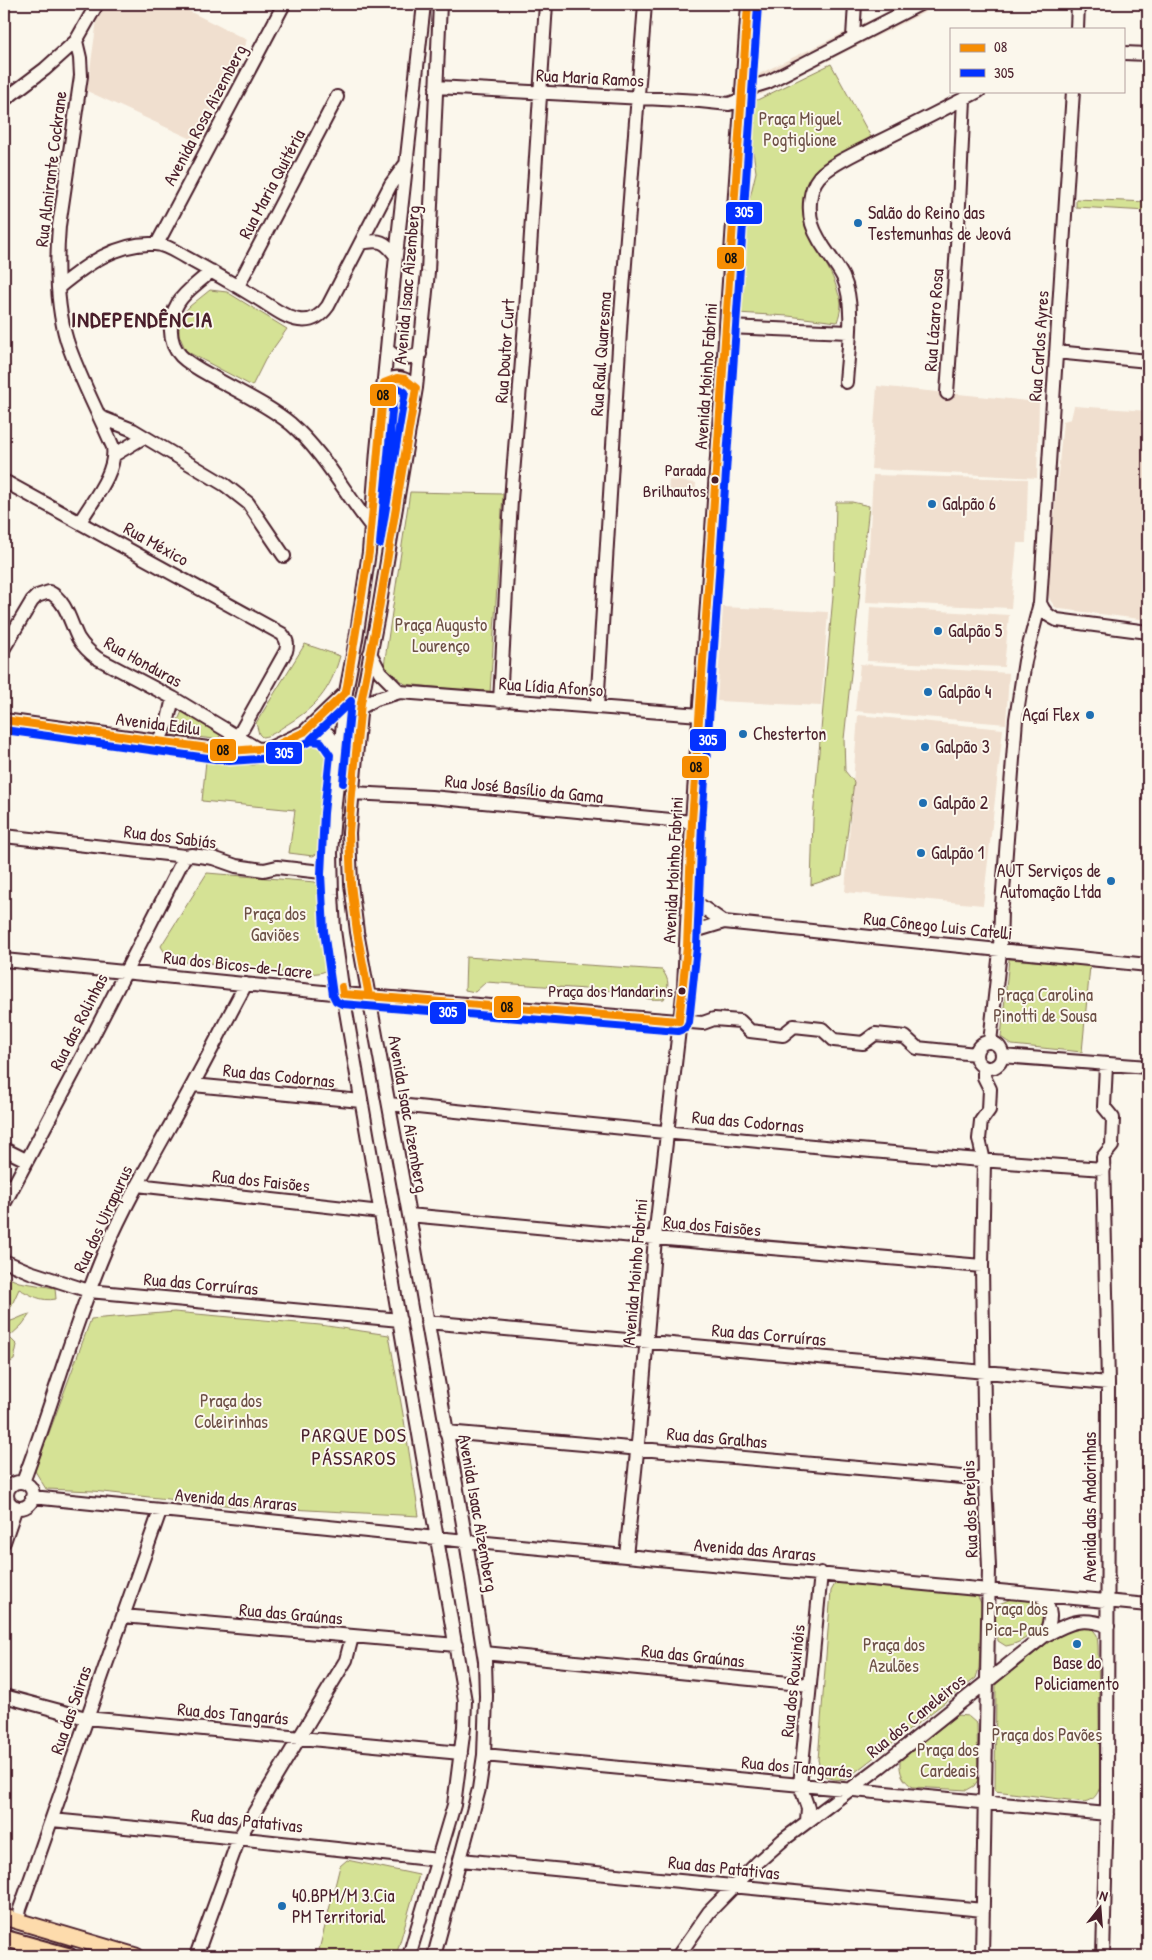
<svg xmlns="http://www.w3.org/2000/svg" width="1152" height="1960" viewBox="0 0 1152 1960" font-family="'Patrick Hand',sans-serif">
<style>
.built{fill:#f0dfcf}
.green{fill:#d5e295;stroke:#908060}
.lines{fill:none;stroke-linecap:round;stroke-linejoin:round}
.minor-casing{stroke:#4a1f2b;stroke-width:16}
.major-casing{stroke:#4a1f2b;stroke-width:19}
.minor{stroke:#fbf7ec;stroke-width:12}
.major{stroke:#fddbac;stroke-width:15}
.bus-1-casing{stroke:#fbf7ec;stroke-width:11}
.bus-2-casing{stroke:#fbf7ec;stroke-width:11}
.bus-1{stroke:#f68d02;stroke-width:8}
.bus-2{stroke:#0432ff;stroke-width:8}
.poi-dot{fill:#1f6fb2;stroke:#fbf7ec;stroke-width:2}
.bus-dot{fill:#4a1f2b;stroke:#fbf7ec;stroke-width:2}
.labels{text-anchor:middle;stroke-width:4;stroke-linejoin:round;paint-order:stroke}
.bus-label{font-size:17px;fill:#4a1f2b;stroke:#fbf7ec;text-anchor:end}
.street-label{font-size:18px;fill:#4a1f2b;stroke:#fbf7ec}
.park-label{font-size:18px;fill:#6d5046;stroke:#fbf7ec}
.poi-label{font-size:18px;fill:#4a1f2b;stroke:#fbf7ec;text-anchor:start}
.quarter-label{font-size:20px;letter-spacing:1px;fill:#4a1f2b;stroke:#fbf7ec}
.district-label{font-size:22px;font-weight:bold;letter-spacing:1px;fill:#4a1f2b;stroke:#fbf7ec}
.line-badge{stroke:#fbf7ec;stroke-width:2}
.badge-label{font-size:14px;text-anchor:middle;font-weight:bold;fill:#fff}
.pale-badge-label{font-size:14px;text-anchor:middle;font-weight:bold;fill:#111}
</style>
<rect width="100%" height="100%" fill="#fbf7ec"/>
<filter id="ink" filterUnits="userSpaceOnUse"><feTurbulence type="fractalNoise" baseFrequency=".02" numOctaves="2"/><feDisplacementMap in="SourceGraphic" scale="10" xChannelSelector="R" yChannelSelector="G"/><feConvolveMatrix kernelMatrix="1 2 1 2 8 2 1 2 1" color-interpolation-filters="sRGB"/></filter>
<g filter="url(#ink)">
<path class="built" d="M 106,4 L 175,4 L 247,40 L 196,141 L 87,91 L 97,20 Z
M 903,4 L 941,4 L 760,95 L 757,75 Z
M 877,386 L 1039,402 L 1037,478 L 871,469 Z
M 1074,406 L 1148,411 L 1148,620 L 1060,609 L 1055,607 L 1050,600 L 1047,591 L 1063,421 L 1071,419 Z
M 873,475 L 1028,479 L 1026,543 L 1017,543 L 1011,608 L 866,602 Z
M 669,480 L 696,483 L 695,495 L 668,492 Z
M 723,607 L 828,612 L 821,706 L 717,701 Z
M 870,607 L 1009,615 L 1004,667 L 867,661 Z
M 860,664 L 1009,673 L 1006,724 L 855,711 Z
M 858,715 L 1003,729 L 983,905 L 845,892 Z"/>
<path class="green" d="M 831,64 L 872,139 L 858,146 L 805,200 C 800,234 828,258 837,289 C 838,294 841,299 841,303 C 841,310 839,316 837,322 L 788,316 L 737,313 L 741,236 L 756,172 L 748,115 L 749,104 Z
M 1076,199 L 1148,202 L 1148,211 L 1076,207 Z
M 210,290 L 227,292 L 287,329 L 265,360 L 252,386 L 186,351 L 179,335 L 179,318 L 190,306 Z
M 410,492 L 503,494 L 490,693 L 405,684 L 384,666 Z
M 836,502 L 852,502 L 869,506 L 844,739 L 845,771 L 854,782 L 842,875 L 811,885 L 813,819 L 834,585 Z
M 305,644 L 340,656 C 330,692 315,708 283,727 C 276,732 271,736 262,737 L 259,734 L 256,723 Z
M 183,709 L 222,732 L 219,738 L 214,739 L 172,734 Z
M 312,742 L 320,743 L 331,753 L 323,842 L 320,852 L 313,856 L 289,853 L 295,810 L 202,801 L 206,761 L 209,760 L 253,765 L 277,759 Z
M 207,873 L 315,882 L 322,888 L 323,928 L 329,967 C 327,969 325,971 323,972 C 306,978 224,965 201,962 C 185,963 169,963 161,946 Z
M 466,957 L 662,970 C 670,980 669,987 664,999 C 651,1000 641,999 629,992 L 486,982 L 475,992 L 465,990 Z
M 1009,959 L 1090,966 L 1082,1052 L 1012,1045 L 1001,1037 Z
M 4,1276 L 19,1282 L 55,1288 L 56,1299 C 41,1302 31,1295 19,1289 L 4,1322 C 14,1322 20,1316 30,1314 L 22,1325 L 9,1337 L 17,1345 L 14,1360 L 4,1365 Z
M 174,1312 L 320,1325 L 389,1335 L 404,1420 L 419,1516 L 234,1506 L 93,1491 L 46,1489 L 35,1471 L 91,1319 Z
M 836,1582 L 976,1593 L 982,1605 L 979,1668 L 976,1678 L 845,1780 L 833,1779 L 822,1775 L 818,1760 L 831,1591 Z
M 1016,1597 L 1035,1598 L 1043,1603 L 1047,1621 C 1033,1632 1024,1643 1006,1646 L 998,1641 L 995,1615 L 999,1604 Z
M 1091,1627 L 1097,1635 L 1098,1646 L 1100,1787 C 1097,1795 1094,1800 1085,1802 L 995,1791 L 996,1684 L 1066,1628 Z
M 957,1715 L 968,1716 L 977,1724 L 978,1780 L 974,1786 L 967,1790 L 913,1787 C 903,1781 899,1773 900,1761 Z
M 347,1860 L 419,1875 L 396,1956 L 342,1956 L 319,1950 L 340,1866 Z"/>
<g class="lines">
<g class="minor-casing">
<path id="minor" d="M 1077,29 L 1078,4
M 853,37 L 855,4
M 76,41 L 80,58 L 81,76 L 59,226 C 56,263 56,305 67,341 C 79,377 98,412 113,447 C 117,472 92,501 80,522
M 1123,53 L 1148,54
M 436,87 L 700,101 L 729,104 L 742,99 L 755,86 L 768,82 L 920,4
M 4,100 L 45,69 L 76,41 L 97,4
M 361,243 C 380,239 385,241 396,256
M 157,244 L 284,4
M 211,271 C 201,281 185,291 178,303 C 169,318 167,342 181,356 C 190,365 202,371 213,377 C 239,392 268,405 291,424 C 324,453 344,492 371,526
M 238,286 L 337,97
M 59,287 C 86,265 117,242 154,244 C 165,244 176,252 185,257 C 209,270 232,283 255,297 C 268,304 284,318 299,320 C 312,322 321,316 328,306 L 391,184 L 405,165
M 727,327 L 849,332
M 387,349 C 396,360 408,359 420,354
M 1056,352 L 1148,361
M 846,382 C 848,351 856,305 843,277 C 834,259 818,244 812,224 C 808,210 809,189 819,177 C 831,164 858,152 874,144 C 909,127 944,109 979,91
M 384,383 C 396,373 406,378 416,388
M 947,393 L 957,246 L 964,99
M 100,417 L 133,430 L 225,485 L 248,503 L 284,556
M 114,455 L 144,437
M 4,481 L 282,634 C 287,640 288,644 286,651 L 230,751
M 1040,603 C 1044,612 1048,616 1057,620 L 1148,632
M 4,648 L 32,601 L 37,596 L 49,592 C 66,600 70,622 78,638 C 83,646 89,652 97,658 L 173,698 L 256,748
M 370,653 L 380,672 L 400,692
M 500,701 L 511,500 L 526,310 L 546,4
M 597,707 L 621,315 L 645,4
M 360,708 L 376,699 L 400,692 L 700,715
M 4,720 L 230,751 L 270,748 L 304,732 L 317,730 L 328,734 L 340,752
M 304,732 L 346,692
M 158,742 L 167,724 L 173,698
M 352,793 L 431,797 L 692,822
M 4,836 L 185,856 L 192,855 L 213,858 L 236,866 L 264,870 L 277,867 L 331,873
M 688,897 L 724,922
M 1002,905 L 1016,719 L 1025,661 L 1040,603 L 1073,91
M 688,933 L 724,922 L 1148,965
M 4,960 L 343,994 L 703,1023 L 714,1019 L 740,1021 L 750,1031 L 783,1035 L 794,1026 L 822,1029 L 834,1040 L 863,1043 L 875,1034 L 905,1037 L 917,1048 L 976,1054
M 990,1042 L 1000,951 L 1001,911
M976 1055a13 13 0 1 1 26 0a13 13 0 1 1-26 0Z
M 1002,1056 L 1148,1067
M 193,1085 L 361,1101
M 389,1104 C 627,1129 865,1153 1104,1169
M 4,1149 L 26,1160
M 137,1185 L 381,1212
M 4,1204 L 84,1053 L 185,856
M 409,1215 L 655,1238 L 982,1266
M 4,1261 L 30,1272 L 89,1291 L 400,1320
M 427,1322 L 1108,1383
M 446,1432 L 985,1479
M 23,1482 C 52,1406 73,1326 105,1251 C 130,1193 163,1140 193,1084 C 211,1051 228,1017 246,984
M7 1495a13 13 0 1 1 26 0a13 13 0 1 1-26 0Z
M 32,1497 L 466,1541 L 1148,1605
M 4,1542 L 16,1507
M 626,1556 L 639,1433 L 655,1238 L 684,986 L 692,822 L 748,4
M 1041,1596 C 1053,1610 1052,1620 1044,1636
M 123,1616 L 456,1645
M 484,1653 L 810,1685
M 4,1696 L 86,1718 L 461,1753
M 484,1755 L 1107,1814
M 52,1820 L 209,1835 L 438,1860
M 807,1821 L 808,1808 L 800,1785 L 821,1573
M 461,1860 L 983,1910
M 18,1921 L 20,1909 L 160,1511
M 196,1956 L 239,1838 L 346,1660 L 352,1637
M 409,1956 L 454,1805 L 464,1727 L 465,1701 L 343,994 L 334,930 L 332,894 L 331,853 L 334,814 L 346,692 L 356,639 L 369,552 L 377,451 L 396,256 L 424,4
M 434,1956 L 479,1789 L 484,1755 L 486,1696 L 485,1661 L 466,1541 L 409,1215 L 357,932 L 351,884 L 349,833 L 361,703 L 378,615 L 416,388 L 428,272 L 440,4
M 678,1956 L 709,1912 L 758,1862 L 783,1840 L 880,1767 L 1044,1636 C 1069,1623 1080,1616 1108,1626
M 982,1956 L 989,1567 L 985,1479 L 982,1266 L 984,1161 L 979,1139 L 981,1121 L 989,1110 L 990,1089 L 984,1077 L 984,1067
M 1103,1956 L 1107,1804 L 1108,1383 L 1103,1157 L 1112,1146 L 1113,1118 L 1104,1107 L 1106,1065"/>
</g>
<g class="major-casing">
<path id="major" d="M 4,1917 L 136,1956
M 4,1938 L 69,1956"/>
</g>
<use href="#minor" class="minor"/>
<use href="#major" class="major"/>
<g class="bus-1-casing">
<path id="bus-1" d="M 4,720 L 230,751 L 270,748 L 304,732 L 346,692 L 369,552 L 384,383 L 397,378 L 405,379 L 416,388 L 378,615 L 361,703 L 352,793 L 349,833 L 351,884 L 357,932 L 369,996
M 342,987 L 343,994 L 679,1021
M 679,1021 L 687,947 L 692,822 L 748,4"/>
</g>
<g class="bus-2-casing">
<path id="bus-2" d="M 398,388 L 405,392 L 380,544 L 394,389 Z
M 4,730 L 230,761 L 272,758 L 311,741 L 321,742 L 330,755 L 324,813 L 321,874 L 324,931 L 333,995 L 336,1001 L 342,1004 L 678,1031 L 686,1028 L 689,1022 L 697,947 L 702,823 L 758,5
M 311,739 L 351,701 L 343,783"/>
</g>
<use href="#bus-1" class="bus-1"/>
<use href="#bus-2" class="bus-2"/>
</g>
</g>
<g class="poi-dot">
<circle cx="858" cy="223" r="5"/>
<circle cx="932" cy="504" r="5"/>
<circle cx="938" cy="631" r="5"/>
<circle cx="928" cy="692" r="5"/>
<circle cx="1090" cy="715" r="5"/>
<circle cx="743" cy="734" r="5"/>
<circle cx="925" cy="747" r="5"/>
<circle cx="923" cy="803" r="5"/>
<circle cx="921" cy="853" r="5"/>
<circle cx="1111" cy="881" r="5"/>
<circle cx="1077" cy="1644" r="5"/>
<circle cx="282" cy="1906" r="5"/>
</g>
<g class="bus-dot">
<circle cx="715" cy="480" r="4.5"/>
<circle cx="682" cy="991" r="4.5"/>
</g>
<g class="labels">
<g class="bus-label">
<text x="706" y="476">Parada<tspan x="706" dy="21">Brilhautos</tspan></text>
<text x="673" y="997">Praça dos Mandarins</text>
</g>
<g class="street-label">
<text transform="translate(590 78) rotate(3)" y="6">Rua Maria Ramos</text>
<text transform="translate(205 115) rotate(-62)" y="6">Avenida Rosa Aizemberg</text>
<text transform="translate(51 169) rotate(-83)" y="6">Rua Almirante Cockrane</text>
<text transform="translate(272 184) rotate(-62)" y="6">Rua Maria Quitéria</text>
<text transform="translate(407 285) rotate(-85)" y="6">Avenida Isaac Aizemberg</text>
<text transform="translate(934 320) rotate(-86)" y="6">Rua Lázaro Rosa</text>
<text transform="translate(1039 346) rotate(-86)" y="6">Rua Carlos Ayres</text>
<text transform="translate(505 351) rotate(-86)" y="6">Rua Doutor Curt</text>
<text transform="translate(601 354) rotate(-86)" y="6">Rua Raul Quaresma</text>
<text transform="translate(706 376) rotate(-86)" y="6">Avenida Moinho Fabrini</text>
<text transform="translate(156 544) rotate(29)" y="6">Rua México</text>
<text transform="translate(143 662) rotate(29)" y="6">Rua Honduras</text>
<text transform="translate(551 687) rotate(4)" y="6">Rua Lídia Afonso</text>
<text transform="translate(158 724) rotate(7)" y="6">Avenida Edilu</text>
<text transform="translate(524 789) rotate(6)" y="6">Rua José Basílio da Gama</text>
<text transform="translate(170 837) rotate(7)" y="6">Rua dos Sabiás</text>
<text transform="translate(673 870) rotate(-87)" y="6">Avenida Moinho Fabrini</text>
<text transform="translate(938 926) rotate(6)" y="6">Rua Cônego Luis Catelli</text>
<text transform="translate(238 965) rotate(6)" y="6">Rua dos Bicos-de-Lacre</text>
<text transform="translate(79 1022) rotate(-63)" y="6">Rua das Rolinhas</text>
<text transform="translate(279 1076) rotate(6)" y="6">Rua das Codornas</text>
<text transform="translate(408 1114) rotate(80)" y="6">Avenida Isaac Aizemberg</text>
<text transform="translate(748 1122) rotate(5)" y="6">Rua das Codornas</text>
<text transform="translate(261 1181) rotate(6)" y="6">Rua dos Faisões</text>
<text transform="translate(103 1219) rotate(-65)" y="6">Rua dos Uirapurus</text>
<text transform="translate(712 1226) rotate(5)" y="6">Rua dos Faisões</text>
<text transform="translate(635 1272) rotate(-85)" y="6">Avenida Moinho Fabrini</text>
<text transform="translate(201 1284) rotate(5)" y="6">Rua das Corruíras</text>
<text transform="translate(769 1335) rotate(5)" y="6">Rua das Corruíras</text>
<text transform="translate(717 1438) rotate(5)" y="6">Rua das Gralhas</text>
<text transform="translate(236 1500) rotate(5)" y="6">Avenida das Araras</text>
<text transform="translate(1090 1507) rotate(-90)" y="6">Avenida das Andorinhas</text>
<text transform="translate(970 1509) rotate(-92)" y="6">Rua dos Brejais</text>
<text transform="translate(478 1513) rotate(80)" y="6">Avenida Isaac Aizemberg</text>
<text transform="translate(755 1550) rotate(5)" y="6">Avenida das Araras</text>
<text transform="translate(291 1614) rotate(5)" y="6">Rua das Graúnas</text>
<text transform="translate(693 1656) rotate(6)" y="6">Rua das Graúnas</text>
<text transform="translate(793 1681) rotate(-84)" y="6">Rua dos Rouxinóis</text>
<text transform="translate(71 1710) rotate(-71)" y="6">Rua das Sairas</text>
<text transform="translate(233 1714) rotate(5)" y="6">Rua dos Tangarás</text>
<text transform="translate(916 1716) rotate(-39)" y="6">Rua dos Caneleiros</text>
<text transform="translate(797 1767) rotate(5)" y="6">Rua dos Tangarás</text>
<text transform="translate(247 1821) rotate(6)" y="6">Rua das Patativas</text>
<text transform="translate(724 1868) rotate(6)" y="6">Rua das Patativas</text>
</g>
<g class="park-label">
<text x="800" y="125">Praça Miguel<tspan x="800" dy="21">Pogtiglione</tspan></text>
<text x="441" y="631">Praça Augusto<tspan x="441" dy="21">Lourenço</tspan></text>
<text x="275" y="920">Praça dos<tspan x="275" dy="21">Gaviões</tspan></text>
<text x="1045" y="1001">Praça Carolina<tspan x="1045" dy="21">Pinotti de Sousa</tspan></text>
<text x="231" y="1407">Praça dos<tspan x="231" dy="21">Coleirinhas</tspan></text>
<text x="1017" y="1615">Praça dos<tspan x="1017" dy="21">Pica-Paus</tspan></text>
<text x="894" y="1651">Praça dos<tspan x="894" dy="21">Azulões</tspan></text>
<text x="1047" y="1741">Praça dos Pavões</text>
<text x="948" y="1756">Praça dos<tspan x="948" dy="21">Cardeais</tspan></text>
</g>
<g class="poi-label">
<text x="868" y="219">Salão do Reino das<tspan x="868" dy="21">Testemunhas de Jeová</tspan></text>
<text x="942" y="510">Galpão 6</text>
<text x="948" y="637">Galpão 5</text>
<text x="938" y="698">Galpão 4</text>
<text x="1080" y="721" text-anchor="end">Açaí Flex</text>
<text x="753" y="740">Chesterton</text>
<text x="935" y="753">Galpão 3</text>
<text x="933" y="809">Galpão 2</text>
<text x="931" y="859">Galpão 1</text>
<text x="1101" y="877" text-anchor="end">AUT Serviços de<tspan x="1101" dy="21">Automação Ltda</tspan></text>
<text x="1077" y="1669" text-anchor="middle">Base do<tspan x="1077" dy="21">Policiamento</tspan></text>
<text x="292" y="1902">40.BPM/M 3.Cia<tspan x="292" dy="21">PM Territorial</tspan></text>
</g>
<g class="quarter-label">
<text x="354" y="1442">PARQUE DOS<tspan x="354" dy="23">PÁSSAROS</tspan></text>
</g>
<g class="district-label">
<text x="142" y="327">INDEPENDÊNCIA</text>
</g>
</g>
<g class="line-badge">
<rect x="725" y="201" width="38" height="24" rx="5" fill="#0432ff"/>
<rect x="716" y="246" width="29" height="24" rx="5" fill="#f68d02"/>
<rect x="369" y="383" width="28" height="24" rx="5" fill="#f68d02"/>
<rect x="689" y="728" width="38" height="24" rx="5" fill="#0432ff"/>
<rect x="209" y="738" width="28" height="24" rx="5" fill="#f68d02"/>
<rect x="265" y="741" width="38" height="24" rx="5" fill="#0432ff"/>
<rect x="681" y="755" width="29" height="24" rx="5" fill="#f68d02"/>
<rect x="493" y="995" width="29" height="24" rx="5" fill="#f68d02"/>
<rect x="429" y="1001" width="38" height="24" rx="5" fill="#0432ff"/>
</g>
<g class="badge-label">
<text x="744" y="217">305</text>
<text x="708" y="745">305</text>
<text x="284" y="758">305</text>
<text x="448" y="1017">305</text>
</g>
<g class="pale-badge-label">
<text x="731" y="263">08</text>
<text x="383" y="400">08</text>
<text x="223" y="755">08</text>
<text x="696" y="772">08</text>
<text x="507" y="1012">08</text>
</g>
<rect width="1152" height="1960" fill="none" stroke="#fbf7ec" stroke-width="20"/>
<rect x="10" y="10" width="1132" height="1940" fill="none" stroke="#4a1f2b" stroke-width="2" filter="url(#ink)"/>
<rect x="950" y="28" width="175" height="65" fill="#fbf7ec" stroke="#b4a19f"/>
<rect x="960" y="44" width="25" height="8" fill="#f68d02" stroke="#b4a19f"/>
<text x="994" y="52" font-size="15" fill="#4a1f2b">08</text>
<rect x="960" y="69" width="25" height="8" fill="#0432ff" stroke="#b4a19f"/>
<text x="994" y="78" font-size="15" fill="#4a1f2b">305</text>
<g transform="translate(1100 1908) rotate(17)" stroke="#fbf7ec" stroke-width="4" paint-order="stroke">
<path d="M0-4L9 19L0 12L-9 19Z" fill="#4a1f2b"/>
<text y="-8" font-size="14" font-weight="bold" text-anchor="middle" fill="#4a1f2b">N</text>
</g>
</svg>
